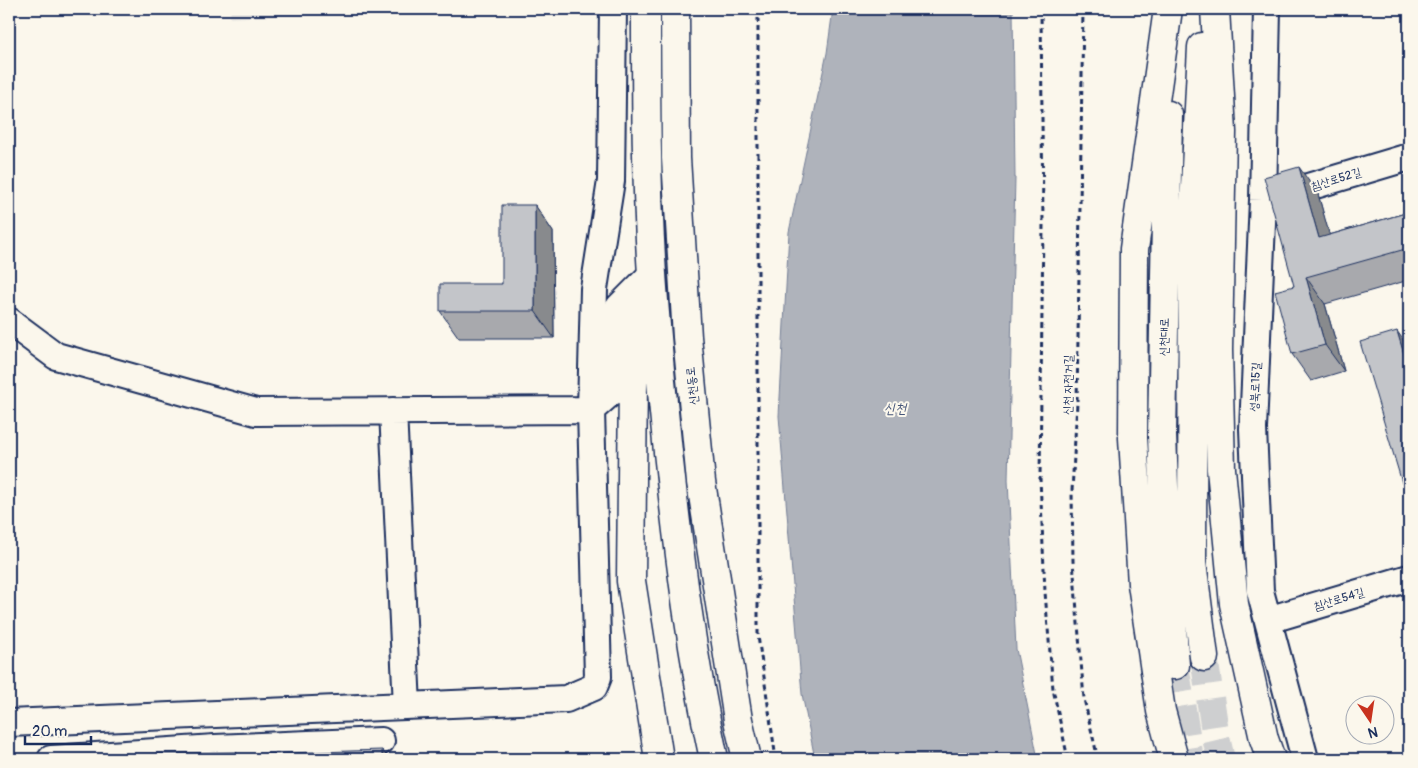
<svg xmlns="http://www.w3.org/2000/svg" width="1418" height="768" viewBox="0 0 1418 768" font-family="Pangolin,'Poor Story',sans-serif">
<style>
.built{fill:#eae8e2}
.water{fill:#afb3bb;stroke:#747e96}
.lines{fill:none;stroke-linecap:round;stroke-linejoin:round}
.highway-tunnel{stroke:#cecfd0;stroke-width:28;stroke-dasharray:28 14;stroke-linecap:butt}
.minor-casing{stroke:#1b2f5e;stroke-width:30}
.major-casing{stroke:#1b2f5e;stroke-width:31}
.highway-casing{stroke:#1b2f5e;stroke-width:31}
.path{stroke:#1b2f5e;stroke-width:3;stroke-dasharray:5 4;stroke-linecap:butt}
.minor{stroke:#fbf7ec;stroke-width:26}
.major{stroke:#fbf7ec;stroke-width:28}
.highway{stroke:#fbf7ec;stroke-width:28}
.wall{fill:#a8a9ad;stroke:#1b2f5e}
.shaded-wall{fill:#888a8d;stroke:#1b2f5e}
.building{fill:#c3c5c9;stroke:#1b2f5e}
.labels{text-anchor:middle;stroke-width:4;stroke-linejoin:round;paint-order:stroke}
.street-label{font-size:12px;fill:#1b2f5e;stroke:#fbf7ec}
.water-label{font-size:14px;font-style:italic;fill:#47577a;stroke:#fbf7ec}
</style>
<rect width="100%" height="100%" fill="#fbf7ec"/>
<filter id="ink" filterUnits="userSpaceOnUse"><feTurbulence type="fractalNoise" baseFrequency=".02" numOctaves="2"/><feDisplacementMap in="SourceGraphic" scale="10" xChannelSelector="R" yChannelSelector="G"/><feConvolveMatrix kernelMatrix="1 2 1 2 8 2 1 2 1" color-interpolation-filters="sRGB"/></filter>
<g filter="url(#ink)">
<path class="built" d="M 231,9 L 434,9 L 230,18 Z"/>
<path class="water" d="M 833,9 L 1013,9 L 1015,178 L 1008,480 L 1016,649 L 1038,759 L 815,759 L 802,694 L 779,416 L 789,232 L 827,53 Z"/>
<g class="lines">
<path class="highway-tunnel" d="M 1204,657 L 1216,738 L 1221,759
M 1175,665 L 1190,759"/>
<g class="minor-casing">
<path id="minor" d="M 1267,9 L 1263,200 L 1253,429 L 1260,591 L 1305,759
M 1278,196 L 1409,157
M 9,321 L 56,356 L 256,412 L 591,410 L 616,388 L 619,307 L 652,274
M 393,411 L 407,706
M 1268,620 L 1409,578
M 9,723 L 566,699 L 594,687 L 598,677 L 591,410 L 594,289 L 611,181 L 613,9
M 51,759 L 215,748 L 381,741"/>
</g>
<g class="major-casing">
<path id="major" d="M 646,9 C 646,97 646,186 652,274 C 656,333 662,393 668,452 C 679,555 692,658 714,759
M 675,9 L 676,158 L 687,337 L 701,482 L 738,720 L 747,759
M 646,308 L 633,380 L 631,581 L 659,759"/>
</g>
<g class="highway-casing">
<path id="highway" d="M 1168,9 L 1134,249 L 1133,438 L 1142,584 L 1161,711 L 1174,759
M 1215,9 L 1222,132 L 1218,350 L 1221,469 L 1234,604 L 1264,739 L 1271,759
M 1202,47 L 1193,229 L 1192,562 L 1204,657
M 1168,115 L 1162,435 L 1167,563 L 1175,665"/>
</g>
<path class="path" d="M 758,9 L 758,636 L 776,759
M 1041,9 L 1043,224 L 1040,478 L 1045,592 L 1053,689 L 1068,759
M 1083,9 L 1077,403 L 1072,491 L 1073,561 L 1084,699 L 1098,759"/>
<use href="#minor" class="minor"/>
<use href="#major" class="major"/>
<use href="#highway" class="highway"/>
</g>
<path class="wall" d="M 1318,194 L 1329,235 L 1409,212 L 1409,280 L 1325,304 L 1344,371 L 1311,381 L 1292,354 L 1294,286 Z
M 535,205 L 553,232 L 554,338 L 459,338 L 440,311 L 502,284 Z
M 1409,348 L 1409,495 L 1403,486 Z"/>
<path class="shaded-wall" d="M 1299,167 L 1318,194 L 1338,265 L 1319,238 Z
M 535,205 L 553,232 L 554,338 L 535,311 Z
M 1306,277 L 1325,304 L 1344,371 L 1325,345 Z
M 1397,331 L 1409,348 L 1409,371 Z
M 382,750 L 389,759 L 382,759 Z
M 236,752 L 242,759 L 236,759 Z"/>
<path class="building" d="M 1299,167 L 1319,238 L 1409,212 L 1409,248 L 1306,277 L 1325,345 L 1292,354 L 1275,291 L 1294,286 L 1264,177 Z
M 502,205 L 535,205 L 535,311 L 440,311 L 440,284 L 502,284 Z
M 1397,331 L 1409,371 L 1409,484 L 1403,486 L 1360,342 Z
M 382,750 L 382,759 L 255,759 L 255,754 Z
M 236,752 L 236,759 L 9,759 L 9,756 Z"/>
</g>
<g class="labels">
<g class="street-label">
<text transform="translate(1336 179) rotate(-17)" y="4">침산로52길</text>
<text transform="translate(1164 337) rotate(-89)" y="4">신천대로</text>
<text transform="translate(1068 385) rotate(-89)" y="4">신천 자전거길</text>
<text transform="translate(692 386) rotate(-96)" y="4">신천동로</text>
<text transform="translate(1255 387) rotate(-87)" y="4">성북로15길</text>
<text transform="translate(1339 599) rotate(-17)" y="4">침산로54길</text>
</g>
<g class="water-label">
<text x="895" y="413">신천</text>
</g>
</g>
<rect width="1418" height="768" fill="none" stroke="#fbf7ec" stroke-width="30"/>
<rect x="15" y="15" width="1388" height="738" fill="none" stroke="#1b2f5e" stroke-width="2" filter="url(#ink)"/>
<g transform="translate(1370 720) rotate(167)"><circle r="24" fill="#fbf7ec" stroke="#a1a7b3"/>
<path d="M0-4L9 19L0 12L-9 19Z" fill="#c8321e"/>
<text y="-8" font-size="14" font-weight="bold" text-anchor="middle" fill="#1b2f5e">N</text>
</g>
<path d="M25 736v8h66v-8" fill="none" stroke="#1b2f5e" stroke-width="2.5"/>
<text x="32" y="736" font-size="15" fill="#1b2f5e" stroke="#fbf7ec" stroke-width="4" paint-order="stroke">20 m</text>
</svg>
